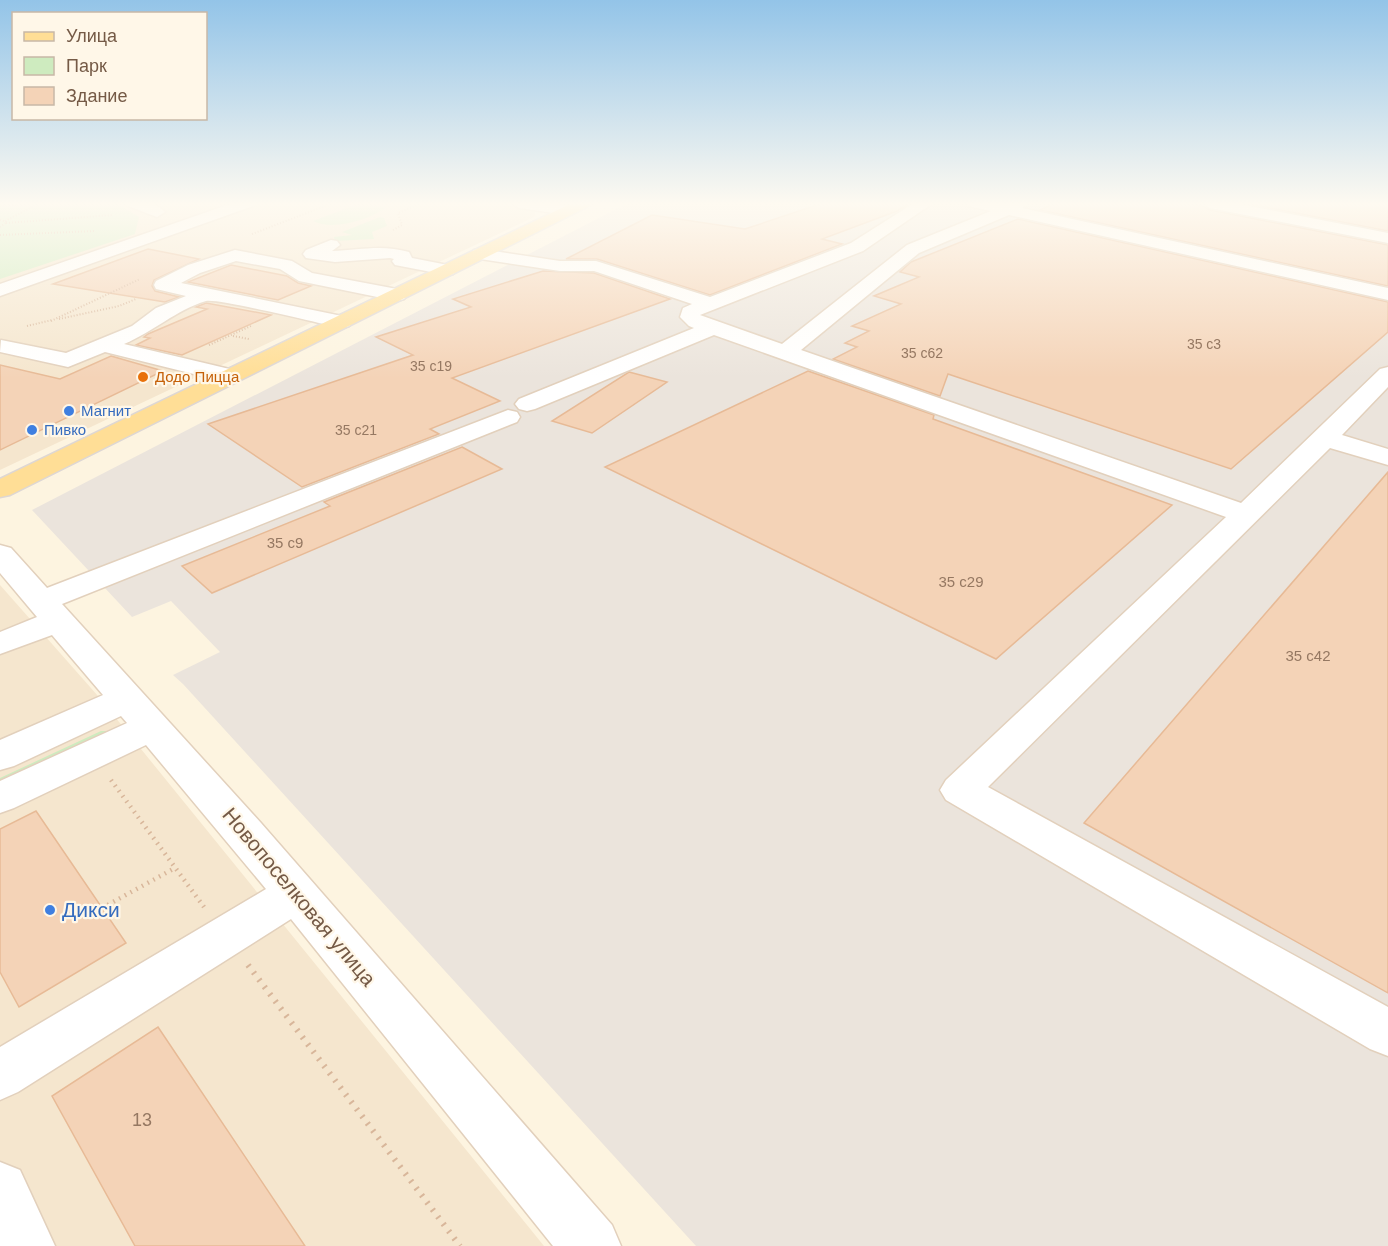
<svg xmlns="http://www.w3.org/2000/svg" width="1388" height="1246" viewBox="0 0 1388 1246" font-family="Arial,sans-serif">
<style>
.residential{fill:#f5e6ce}
.industrial{fill:#ebe4dc}
.green{fill:#ceebbf}
.building{fill:#f4d3b7;stroke:#e7ba96;stroke-width:1.5}
.lines{fill:none;stroke-linecap:round;stroke-linejoin:round}
.minor-casing{stroke:#e2d0bc;stroke-width:3}
.major-casing{stroke:#ded7d3;stroke-width:3}
.path-far2{stroke:#d8b69a;stroke-width:2;stroke-dasharray:1 2;stroke-linecap:butt}
.path-far1{stroke:#d8b69a;stroke-width:4.5;stroke-dasharray:1.5 5;stroke-linecap:butt}
.path{stroke:#d8b69a;stroke-width:6;stroke-dasharray:2 7;stroke-linecap:butt}
.minor{fill:#fff;fill-rule:evenodd}
.major{fill:#ffde96;fill-rule:evenodd}
.food-dot{fill:#e8710a;stroke:#fff7e8;stroke-width:2}
.shop-dot{fill:#3f7fe0;stroke:#fff7e8;stroke-width:2}
.labels{text-anchor:middle;stroke-width:4.5;stroke-linejoin:round;paint-order:stroke}
.far-number-label{font-size:14px;fill:#957862}
.far-food-label{font-size:15px;fill:#c56008;stroke:#fff7e8;text-anchor:start}
.far-shop-label{font-size:15px;fill:#366cbe;stroke:#fff7e8;text-anchor:start}
.number-label{font-size:15px;fill:#957862}
.near-number-label{font-size:18px;fill:#957862}
.near-street-label{font-size:21px;fill:#755a46;stroke:#fff7e8}
.near-shop-label{font-size:21px;fill:#366cbe;stroke:#fff7e8;text-anchor:start}
</style>
<rect width="100%" height="100%" fill="#fdf4e0"/>
<path class="residential" d="M 0,203 L 499,203 L 530,208 L 535,211 L 535,215 L 532,218 L 0,470 Z
M 0,585 L 98,696 L 544,1246 L 0,1246 Z"/>
<path class="industrial" d="M 628,203 L 1388,203 L 1388,1246 L 696,1246 L 183,684 L 173,675 L 220,652 L 171,601 L 132,617 L 32,510 Z"/>
<path class="green" d="M 0,203 L 116,203 L 139,217 L 135,234 L 0,279 Z
M 368,203 L 385,208 C 369,220 332,231 313,221 L 355,205 Z
M 380,217 L 384,218 L 387,226 L 372,232 L 374,239 L 335,241 L 334,237 L 352,235 L 342,232 Z
M 101,731 L 106,731 L 106,735 L 0,784 L 0,778 Z"/>
<path class="building" d="M 823,203 L 910,203 L 897,211 L 822,239 L 842,244 L 710,295 L 597,259 L 566,259 L 652,215 L 745,229 Z
M 1055,203 L 1187,203 L 1203,206 L 1210,210 L 1388,245 L 1388,286 L 1040,210 Z
M 1249,203 L 1388,203 L 1388,231 L 1249,204 Z
M 1018,219 L 1388,302 L 1388,332 L 1231,469 L 948,374 L 940,396 L 833,359 L 857,347 L 845,343 L 869,331 L 852,326 L 901,304 L 874,296 L 919,277 L 900,272 L 911,262 Z
M 148,249 L 199,259 L 154,280 L 152,286 L 155,291 L 179,297 L 165,302 L 53,284 Z
M 231,265 L 287,276 L 298,283 L 311,286 L 278,300 L 188,282 Z
M 543,271 L 594,273 L 670,299 L 452,378 L 500,401 L 430,429 L 439,434 L 302,487 L 208,424 L 413,355 L 376,337 L 471,307 L 453,299 Z
M 206,303 L 271,315 L 182,355 L 136,345 L 150,338 L 144,337 L 148,334 L 207,309 L 196,307 Z
M 111,356 L 163,371 L 0,450 L 0,365 L 60,379 Z
M 808,371 L 934,415 L 933,419 L 1172,505 L 996,659 L 605,467 Z
M 629,372 L 667,382 L 592,433 L 552,421 Z
M 462,447 L 502,469 L 212,593 L 182,566 L 330,506 L 324,502 Z
M 1388,472 L 1388,993 L 1084,823 Z
M 36,811 L 126,943 L 19,1007 L 0,972 L 0,829 Z
M 158,1027 L 305,1246 L 135,1246 L 52,1096 Z"/>
<g class="lines">
<g class="minor-casing">
<path id="minor" d="M 125,203 C 139,203 155,201 165,212 L 157,217 L 128,206 Z
M 233,203 L 256,203 L 253,206 L 0,296 L 0,284 Z
M 511,203 L 553,203 L 575,207 L 577,210 L 569,215 L 519,208 Z
M 914,203 L 933,203 L 863,251 L 700,315 L 782,344 L 907,245 L 991,211 L 968,206 L 965,203 L 1029,203 L 1022,208 L 1388,288 L 1388,300 L 1009,215 L 919,253 L 801,350 L 1241,503 L 1380,369 L 1388,367 L 1388,387 L 1342,435 L 1388,449 L 1388,465 L 1330,448 L 988,787 L 1388,1007 L 1388,1056 L 1370,1049 L 946,800 L 940,790 L 946,780 L 1226,517 L 714,335 L 535,409 L 527,411 L 519,409 L 515,404 L 519,399 L 694,328 L 689,326 L 680,317 L 683,308 L 692,304 L 594,271 L 560,271 L 480,259 L 474,258 L 471,254 L 474,250 L 480,249 L 560,261 L 596,261 L 710,297 L 851,243 Z
M 1202,203 L 1234,203 L 1388,233 L 1388,243 L 1210,208 Z
M 331,240 L 337,241 L 340,245 L 332,251 C 360,250 382,244 409,252 L 412,258 L 453,266 L 456,270 L 453,274 L 447,275 L 395,265 L 392,261 L 394,259 L 390,258 L 335,262 L 306,258 L 303,254 L 306,250 Z
M 235,250 L 292,261 L 312,273 L 397,289 L 404,291 L 407,295 L 404,299 L 397,301 L 299,281 L 280,269 L 236,261 L 200,273 L 181,283 L 342,316 L 349,318 L 352,322 L 349,326 L 342,328 C 322,324 218,298 206,301 C 176,310 153,332 124,344 L 238,371 L 241,376 L 238,381 L 230,383 L 105,352 L 68,367 L 0,352 L 1,340 L 66,353 L 132,326 L 156,308 L 186,296 L 156,289 L 154,285 L 156,281 L 188,265 Z
M 508,410 L 517,412 L 520,417 L 517,422 L 62,604 L 261,823 L 612,1225 L 621,1246 L 553,1246 L 291,919 L 18,1092 L 0,1100 L 0,1047 L 266,889 L 146,745 L 14,808 L 0,813 L 0,781 L 127,723 L 121,716 L 14,766 L 0,770 L 0,740 L 103,695 L 52,635 L 0,654 L 0,632 L 37,617 L 0,573 L 0,545 L 11,548 L 47,588 Z
M 0,1162 L 20,1170 L 55,1246 L 0,1246 Z"/>
</g>
<g class="major-casing">
<path id="major" d="M 572,203 L 592,203 L 589,206 L 10,495 L 0,497 L 0,479 Z"/>
</g>
<path class="path-far2" d="M 0,206 L 41,203
M 0,220 L 7,222 L 0,227
M 5,221 L 36,205
M 6,223 L 113,215
M 393,230 L 402,225 L 398,213 L 422,203
M 252,234 L 333,203
M 0,235 L 95,231
M 59,319 L 119,306 L 136,299
M 51,321 L 140,279
M 27,326 L 52,320
M 233,336 L 249,339
M 209,345 L 251,326"/>
<path class="path-far1" d="M 111,780 L 204,907
M 102,908 L 175,868"/>
<path class="path" d="M 248,965 L 460,1246"/>
<use href="#minor" class="minor"/>
<use href="#major" class="major"/>
</g>
<linearGradient id="sky" x2="0" y2="1"><stop stop-color="#93c4e8"/><stop offset="0.54" stop-color="#fefaf1"/><stop offset="1" stop-color="#fefaf1" stop-opacity="0"/></linearGradient>
<rect width="1388" height="378" fill="url(#sky)"/>
<circle class="food-dot" cx="143" cy="377" r="6"/>
<g class="shop-dot">
<circle cx="69" cy="411" r="6"/>
<circle cx="32" cy="430" r="6"/>
<circle cx="50" cy="910" r="6"/>
</g>
<g class="labels">
<g class="far-number-label">
<text x="1204" y="349">35 c3</text>
<text x="922" y="358">35 с62</text>
<text x="431" y="371">35 с19</text>
<text x="356" y="435">35 с21</text>
</g>
<g class="far-food-label">
<text x="155" y="382">Додо Пицца</text>
</g>
<g class="far-shop-label">
<text x="81" y="416">Магнит</text>
<text x="44" y="435">Пивко</text>
</g>
<g class="number-label">
<text x="285" y="548">35 с9</text>
<text x="961" y="587">35 с29</text>
<text x="1308" y="661">35 с42</text>
</g>
<g class="near-number-label">
<text x="142" y="1126">13</text>
</g>
<g class="near-street-label">
<text transform="translate(299 897) rotate(50)" y="7">Новопоселковая улица</text>
</g>
<g class="near-shop-label">
<text x="62" y="917">Дикси</text>
</g>
</g>
<rect x="12" y="12" width="195" height="108" fill="#fff7e8" stroke="#c8b8a7" stroke-width="1.5"/>
<rect x="24" y="32" width="30" height="9" fill="#ffde96" stroke="#c8b8a7" stroke-width="1.5"/>
<text x="66" y="42" font-size="18" fill="#755a46">Улица</text>
<rect x="24" y="57" width="30" height="18" fill="#ceebbf" stroke="#c8b8a7" stroke-width="1.5"/>
<text x="66" y="72" font-size="18" fill="#755a46">Парк</text>
<rect x="24" y="87" width="30" height="18" fill="#f4d3b7" stroke="#c8b8a7" stroke-width="1.5"/>
<text x="66" y="102" font-size="18" fill="#755a46">Здание</text>
</svg>
